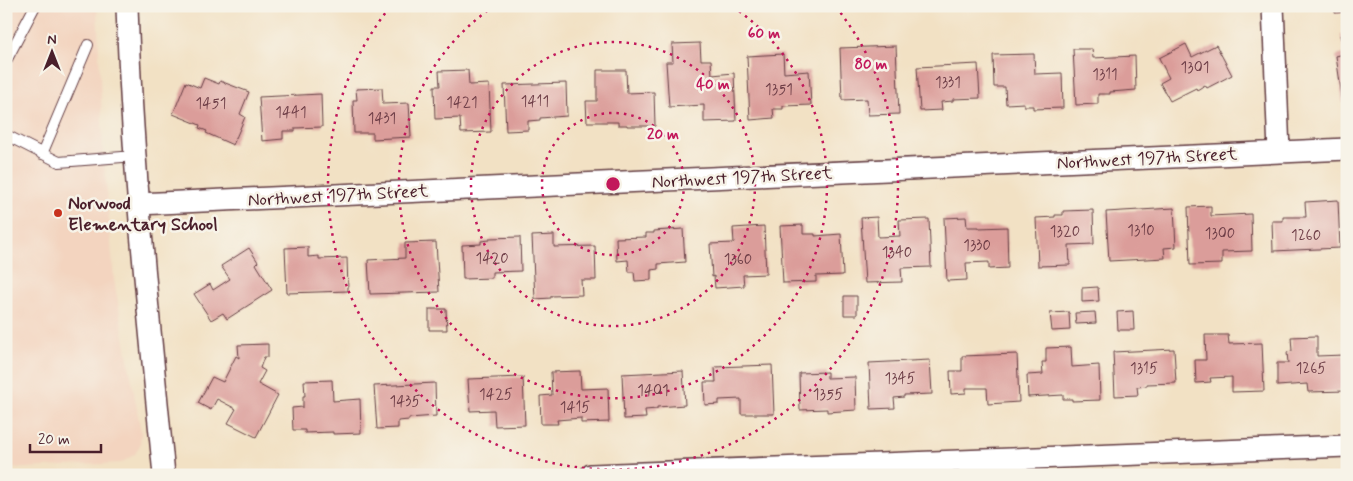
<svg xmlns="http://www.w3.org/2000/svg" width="1353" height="481" viewBox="0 0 1353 481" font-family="Mynerve,sans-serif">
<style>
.built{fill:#f3d4bf}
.building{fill:#db9d9a}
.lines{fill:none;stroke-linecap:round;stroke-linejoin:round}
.lane-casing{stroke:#633c42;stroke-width:12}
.street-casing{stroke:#633c42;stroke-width:24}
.lane{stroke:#fff;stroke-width:10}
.street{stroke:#fff;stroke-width:21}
.ring{fill:none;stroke:#c2185b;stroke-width:2.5;stroke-dasharray:2.5 5}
.poi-dot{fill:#c8321e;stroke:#f7f3e8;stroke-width:2}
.labels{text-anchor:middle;stroke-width:5;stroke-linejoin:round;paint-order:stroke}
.number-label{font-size:15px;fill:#6e3e47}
.street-label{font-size:18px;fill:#4a1f2b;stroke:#f7f3e8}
.poi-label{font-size:18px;font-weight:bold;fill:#4a1f2b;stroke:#f7f3e8;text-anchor:start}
.centre{fill:#c2185b;stroke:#f7f3e8;stroke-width:2.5}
.ring-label{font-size:15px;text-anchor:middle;font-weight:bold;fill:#c2185b;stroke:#f7f3e8;stroke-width:5;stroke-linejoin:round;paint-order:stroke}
</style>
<rect width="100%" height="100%" fill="#f7f3e8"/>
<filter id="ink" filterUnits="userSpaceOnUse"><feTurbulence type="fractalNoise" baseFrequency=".02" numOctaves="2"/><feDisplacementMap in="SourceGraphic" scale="10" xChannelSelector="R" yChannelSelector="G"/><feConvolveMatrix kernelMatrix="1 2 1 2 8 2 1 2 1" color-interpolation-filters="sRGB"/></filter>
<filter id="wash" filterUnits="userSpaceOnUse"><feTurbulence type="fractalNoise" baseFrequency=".0096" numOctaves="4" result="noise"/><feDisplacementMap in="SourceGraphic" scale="20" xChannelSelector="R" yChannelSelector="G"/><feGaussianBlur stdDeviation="1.12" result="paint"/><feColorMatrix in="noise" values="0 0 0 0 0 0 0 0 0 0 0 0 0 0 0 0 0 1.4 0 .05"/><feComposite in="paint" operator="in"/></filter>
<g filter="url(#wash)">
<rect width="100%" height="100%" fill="#f2e1c4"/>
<path class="built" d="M 6,6 L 97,6 L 103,147 L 114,280 L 141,432 L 140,445 L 135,454 L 121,463 L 6,469 Z"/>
<g id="blocks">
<path class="building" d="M 1335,6 L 1347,6 L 1347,12 L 1335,13 Z
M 1347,34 L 1347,103 L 1343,103 L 1336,56 L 1344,54 L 1341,35 Z
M 700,43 L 701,60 L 711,60 L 712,75 L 734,73 L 736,121 L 704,122 L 704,105 L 669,107 L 666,62 L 673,62 L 672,44 Z
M 1186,44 L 1192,57 L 1216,45 L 1232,75 L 1207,88 L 1205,85 L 1197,90 L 1196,88 L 1170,101 L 1160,83 L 1169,78 L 1159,58 Z
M 896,46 L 899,114 L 868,115 L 867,99 L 842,100 L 840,48 Z
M 1073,49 L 1092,49 L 1093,58 L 1135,56 L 1136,90 L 1110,92 L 1110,94 L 1098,94 L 1098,104 L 1076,105 Z
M 783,54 L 784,73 L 809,71 L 811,105 L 783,106 L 783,109 L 773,109 L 774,118 L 750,120 L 747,56 Z
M 1034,54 L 1035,74 L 1062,73 L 1063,108 L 1033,109 L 1033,106 L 1024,106 L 1024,103 L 1006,104 L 1005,87 L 994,87 L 993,55 Z
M 978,64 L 980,98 L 953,99 L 953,101 L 941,102 L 942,110 L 920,111 L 917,67 Z
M 468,70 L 469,85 L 489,84 L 491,132 L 461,133 L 460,118 L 435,119 L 434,86 L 440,86 L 439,71 Z
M 597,70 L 626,70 L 627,93 L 654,92 L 655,126 L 627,126 L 627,125 L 618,125 L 618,122 L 587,122 L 586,101 L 597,101 Z
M 204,78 L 219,84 L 220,81 L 249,92 L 240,114 L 245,117 L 233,145 L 206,133 L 207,131 L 199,128 L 200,125 L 173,114 L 186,82 L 200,88 Z
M 566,83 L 567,116 L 540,118 L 540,120 L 528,121 L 528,130 L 506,131 L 504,85 Z
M 382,88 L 383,104 L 409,103 L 411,137 L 373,139 L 373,133 L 354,133 L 353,100 L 357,100 L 356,89 Z
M 321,94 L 322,127 L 295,128 L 295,131 L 283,131 L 283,139 L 262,141 L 259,97 Z
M 1338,200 L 1340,248 L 1273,251 L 1272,221 L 1283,221 L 1283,217 L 1306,217 L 1305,202 Z
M 1211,206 L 1211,216 L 1251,214 L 1252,251 L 1222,252 L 1222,264 L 1190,265 L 1188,207 Z
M 1174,208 L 1176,247 L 1164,248 L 1165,258 L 1109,261 L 1106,212 Z
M 1093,210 L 1094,244 L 1069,245 L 1070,265 L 1038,266 L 1036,218 L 1055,217 L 1055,215 L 1063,215 L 1063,211 Z
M 877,217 L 878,237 L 900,236 L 899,220 L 929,219 L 931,267 L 901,268 L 902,282 L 865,283 L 861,218 Z
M 966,217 L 967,227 L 979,227 L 979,228 L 1007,227 L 1008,268 L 989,269 L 989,262 L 966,263 L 967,280 L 947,281 L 944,218 Z
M 803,225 L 803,234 L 815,234 L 815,236 L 841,234 L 843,275 L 816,276 L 816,282 L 783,283 L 780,226 Z
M 764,226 L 766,274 L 743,275 L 744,286 L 715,288 L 714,276 L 712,277 L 710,244 L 734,243 L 733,228 Z
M 683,229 L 685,262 L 658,264 L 658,269 L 651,270 L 651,280 L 635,281 L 634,272 L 629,272 L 628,260 L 617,261 L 616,238 L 646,237 L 646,233 L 654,233 L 654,231 Z
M 554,235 L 554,247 L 595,246 L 596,280 L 581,280 L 582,295 L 551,296 L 551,298 L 535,299 L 532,236 Z
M 520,237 L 521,271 L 492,272 L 492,278 L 463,279 L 462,245 L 481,244 L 481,241 L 490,240 L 490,238 Z
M 436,242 L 439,292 L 370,294 L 368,260 L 405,258 L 405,243 Z
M 308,247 L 308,257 L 319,256 L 319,259 L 347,258 L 348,291 L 287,293 L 285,248 Z
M 249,248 L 258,262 L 256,264 L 272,290 L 227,319 L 223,313 L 211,320 L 194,294 L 210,284 L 213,290 L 230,279 L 221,266 Z
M 1098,287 L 1099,301 L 1082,302 L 1082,288 Z
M 844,296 L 857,296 L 857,315 L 844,315 Z
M 429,309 L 446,309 L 447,330 L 429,330 Z
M 1133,311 L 1134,330 L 1118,330 L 1117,312 Z
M 1069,312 L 1070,330 L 1052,331 L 1050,313 Z
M 1095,312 L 1096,323 L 1076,324 L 1075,313 Z
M 1205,335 L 1228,335 L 1229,344 L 1262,343 L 1264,391 L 1232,392 L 1232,377 L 1210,378 L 1211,382 L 1196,383 L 1195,360 L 1206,360 Z
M 1317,336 L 1317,356 L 1344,355 L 1346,391 L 1308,392 L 1307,384 L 1277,386 L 1277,363 L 1288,363 L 1287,352 L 1292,351 L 1291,337 Z
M 268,344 L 268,357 L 264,357 L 260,368 L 265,371 L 258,384 L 278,395 L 256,437 L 228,423 L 236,409 L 217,399 L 211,410 L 198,403 L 212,377 L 223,382 L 236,356 L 239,358 L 238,345 Z
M 1071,347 L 1072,367 L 1099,365 L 1100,400 L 1072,401 L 1072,399 L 1063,399 L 1063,395 L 1028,397 L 1027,375 L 1043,374 L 1042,362 L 1046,362 L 1046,348 Z
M 1174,349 L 1176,383 L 1147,384 L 1147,386 L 1137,387 L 1138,395 L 1115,396 L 1113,352 Z
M 1017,354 L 1019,402 L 988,404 L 987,388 L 966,388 L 966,393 L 951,394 L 950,371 L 962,371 L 962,356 Z
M 930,360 L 932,394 L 904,395 L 904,397 L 894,398 L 895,408 L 871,409 L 869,363 Z
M 772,365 L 774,414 L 741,414 L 741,399 L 719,400 L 719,404 L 705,405 L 704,382 L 716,382 L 715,367 Z
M 580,371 L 581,389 L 608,388 L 609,422 L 581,423 L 581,418 L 557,420 L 558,424 L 541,424 L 540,396 L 552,395 L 551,372 Z
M 683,371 L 685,405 L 657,407 L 657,409 L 645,410 L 646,418 L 624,419 L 622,374 Z
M 827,372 L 827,378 L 855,377 L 856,410 L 827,412 L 827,409 L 800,410 L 799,373 Z
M 523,377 L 525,425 L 495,426 L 494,410 L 470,411 L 468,379 Z
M 332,380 L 333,401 L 360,399 L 361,433 L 333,434 L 333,432 L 305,433 L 305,430 L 293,430 L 292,408 L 303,407 L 303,396 L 305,396 L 304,381 Z
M 435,383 L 436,416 L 409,418 L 409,420 L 398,421 L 398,428 L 377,429 L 374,386 Z"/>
</g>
</g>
<g filter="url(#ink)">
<use href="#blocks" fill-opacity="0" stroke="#633c42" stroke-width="1"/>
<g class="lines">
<g class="lane-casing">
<path id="lane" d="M 6,61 L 35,6
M 6,135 L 59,162 L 135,156
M 42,154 L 88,45"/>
</g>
<g class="street-casing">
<path id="street" d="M 127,6 C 132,163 149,319 164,475
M 1273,6 L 1279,152
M 138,204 L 1347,149
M 591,475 L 1347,446"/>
</g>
<use href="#lane" class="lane"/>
<use href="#street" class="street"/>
</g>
</g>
<g class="ring">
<circle cx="613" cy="184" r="71"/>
<circle cx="613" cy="184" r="142"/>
<path d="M733 7A214 214 0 1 1 493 7"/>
<path d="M836 7A285 285 0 1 1 390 7"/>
</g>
<circle class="poi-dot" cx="58" cy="213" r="5"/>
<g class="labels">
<g class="number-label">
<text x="1195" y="72">1301</text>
<text x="1105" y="79">1311</text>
<text x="948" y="87">1331</text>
<text x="779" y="94">1351</text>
<text x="535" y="106">1411</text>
<text x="462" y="107">1421</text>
<text x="211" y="108">1451</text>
<text x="291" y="117">1441</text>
<text x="382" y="123">1431</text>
<text x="1141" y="235">1310</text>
<text x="1065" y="236">1320</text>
<text x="1220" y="238">1300</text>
<text x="1306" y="240">1260</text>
<text x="977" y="250">1330</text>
<text x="897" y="257">1340</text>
<text x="492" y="263">1420</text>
<text x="738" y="264">1360</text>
<text x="1144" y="373">1315</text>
<text x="1311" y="373">1265</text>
<text x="900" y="383">1345</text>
<text x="653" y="395">1401</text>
<text x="496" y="399">1425</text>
<text x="828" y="399">1355</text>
<text x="405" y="406">1435</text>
<text x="575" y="412">1415</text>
</g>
<g class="street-label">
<text transform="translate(1147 158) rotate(-3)" y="6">Northwest 197th Street</text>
<text transform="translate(742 177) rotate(-3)" y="6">Northwest 197th Street</text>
<text transform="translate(338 195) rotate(-3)" y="6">Northwest 197th Street</text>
</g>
<g class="poi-label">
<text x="68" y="209">Norwood<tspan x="68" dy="21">Elementary School</tspan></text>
</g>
</g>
<circle cx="613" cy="184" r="8" class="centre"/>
<g class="ring-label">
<text x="764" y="38">60 m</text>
<text x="871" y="69">80 m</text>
<text x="713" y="89">40 m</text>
<text x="663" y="139">20 m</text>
</g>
<rect width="1353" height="481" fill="none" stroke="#f7f3e8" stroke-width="25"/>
<g transform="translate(52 52)" stroke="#f7f3e8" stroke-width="4" paint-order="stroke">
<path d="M0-4L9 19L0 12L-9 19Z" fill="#4a1f2b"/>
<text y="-8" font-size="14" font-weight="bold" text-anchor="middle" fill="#4a1f2b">N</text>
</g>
<path d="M30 444v8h71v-8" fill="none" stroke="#4a1f2b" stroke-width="2.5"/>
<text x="38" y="444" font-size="15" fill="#4a1f2b" stroke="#f7f3e8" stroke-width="4" paint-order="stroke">20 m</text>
</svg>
